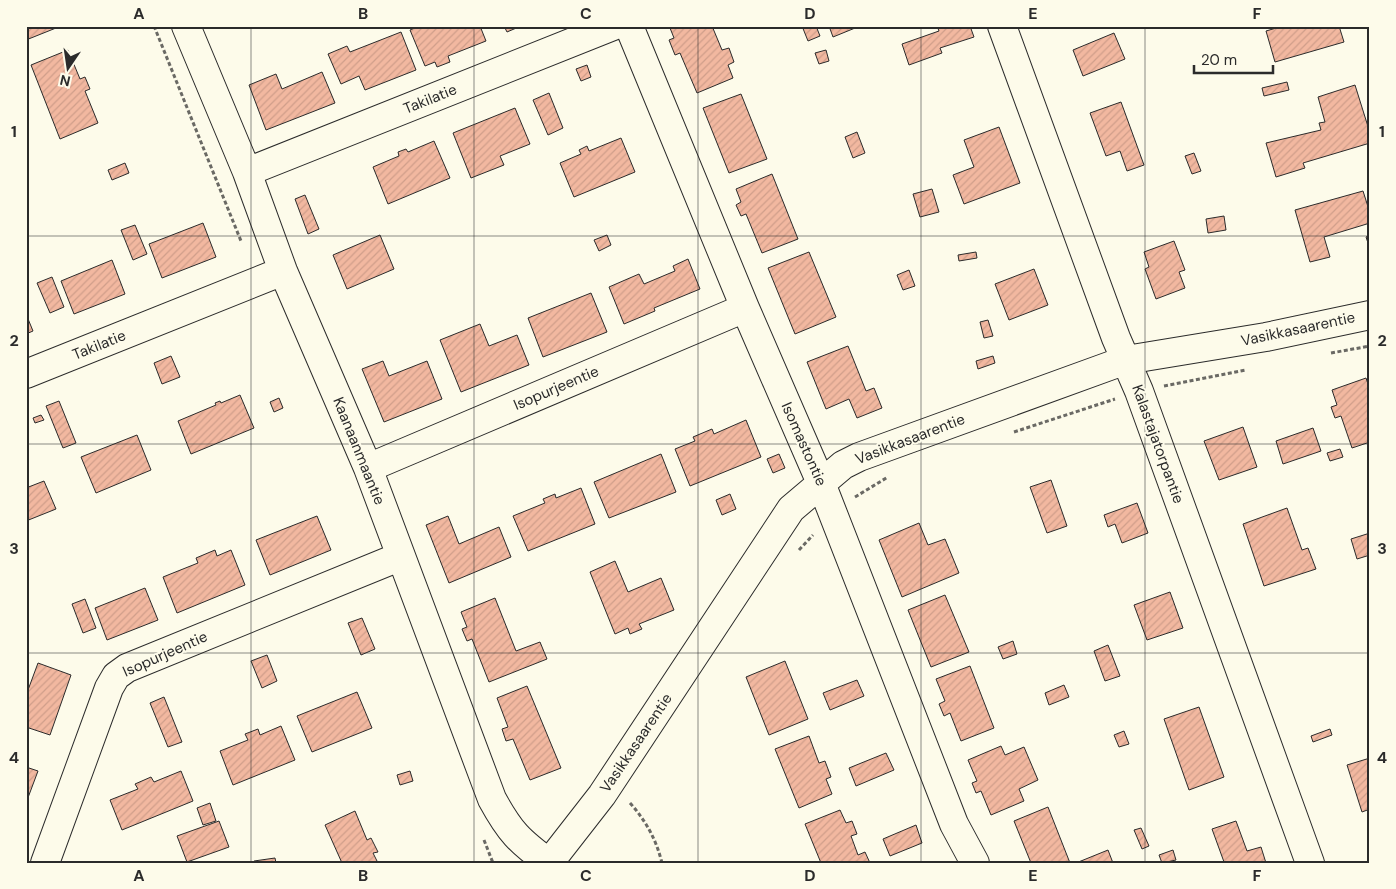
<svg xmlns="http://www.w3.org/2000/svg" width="1396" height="889" viewBox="0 0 1396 889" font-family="'DM Sans',sans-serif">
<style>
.building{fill:url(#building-hatch);stroke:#2b2b2b}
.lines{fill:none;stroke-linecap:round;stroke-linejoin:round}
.minor-casing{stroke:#2b2b2b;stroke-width:30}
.path{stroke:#6a6964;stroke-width:3;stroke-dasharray:4 2.5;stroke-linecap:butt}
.minor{stroke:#fdfbea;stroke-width:28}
.grid{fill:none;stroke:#2b2b2b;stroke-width:1;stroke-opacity:0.55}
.labels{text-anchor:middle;stroke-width:4;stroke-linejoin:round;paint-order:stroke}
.street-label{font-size:15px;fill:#2b2b2b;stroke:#fdfbea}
.neatline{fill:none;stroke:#2b2b2b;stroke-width:2}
.grid-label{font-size:16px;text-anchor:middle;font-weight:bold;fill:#2b2b2b}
</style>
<defs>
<pattern id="building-hatch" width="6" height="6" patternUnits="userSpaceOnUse" patternTransform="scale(1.25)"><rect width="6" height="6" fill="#f2b8a0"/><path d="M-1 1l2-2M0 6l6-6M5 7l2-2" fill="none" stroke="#d09e8a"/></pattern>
</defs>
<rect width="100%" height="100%" fill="#fdfbea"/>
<path class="building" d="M 26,26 L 55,26 L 56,28 L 26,40 Z
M 419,26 L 480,26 L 486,41 L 448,56 L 450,62 L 437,67 L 435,62 L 425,66 L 410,30 Z
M 504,26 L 521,26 L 507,32 Z
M 674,26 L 712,26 L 722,50 L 729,48 L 734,62 L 728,65 L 733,78 L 697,93 L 680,53 L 675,55 L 669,40 L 674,38 L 670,28 Z
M 802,26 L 816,26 L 820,36 L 808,41 Z
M 829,26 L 860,26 L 833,37 Z
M 937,26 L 970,26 L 974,37 L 940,48 L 942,53 L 909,65 L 902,44 L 939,31 Z
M 1283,26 L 1339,26 L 1344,42 L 1275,62 L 1266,31 Z
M 401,32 L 416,70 L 365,90 L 359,76 L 341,84 L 328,54 L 347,46 L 350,52 Z
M 1114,33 L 1125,59 L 1083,76 L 1073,50 Z
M 68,50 L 80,79 L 85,77 L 90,89 L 85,91 L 98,123 L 60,139 L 31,65 Z
M 826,50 L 829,61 L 819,64 L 815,53 Z
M 587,65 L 591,77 L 581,81 L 576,69 Z
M 322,72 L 335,103 L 266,130 L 249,85 L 276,74 L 282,89 Z
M 1287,82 L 1289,90 L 1264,96 L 1262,88 Z
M 1355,85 L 1370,133 L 1370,143 L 1303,163 L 1305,168 L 1276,177 L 1266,143 L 1321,130 L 1319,123 L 1325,122 L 1318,97 Z
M 549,93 L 563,128 L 548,135 L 533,100 Z
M 741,94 L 767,159 L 729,173 L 703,108 Z
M 1121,102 L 1144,165 L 1127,171 L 1120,151 L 1106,156 L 1090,113 Z
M 515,108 L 530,144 L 500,156 L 504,165 L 471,178 L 453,133 Z
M 999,127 L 1020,183 L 964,204 L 953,175 L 974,167 L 964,140 Z
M 857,132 L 865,153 L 853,158 L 845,137 Z
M 621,138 L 635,172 L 574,197 L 560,163 L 581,154 L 579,150 L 587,146 L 589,151 Z
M 434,141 L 450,178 L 388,204 L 373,167 L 399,156 L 398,152 L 406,149 L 408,152 Z
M 1194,153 L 1201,171 L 1192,174 L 1185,156 Z
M 125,163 L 129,173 L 112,180 L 108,170 Z
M 772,174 L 798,239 L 762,253 L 746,214 L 741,216 L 736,205 L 741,202 L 736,189 Z
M 932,189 L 939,212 L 920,217 L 913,194 Z
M 1363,191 L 1370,213 L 1370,223 L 1324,237 L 1330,257 L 1310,262 L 1295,210 Z
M 305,195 L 319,229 L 308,234 L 295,199 Z
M 1224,216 L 1226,230 L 1208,233 L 1206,219 Z
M 203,223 L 216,257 L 162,278 L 149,244 Z
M 135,225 L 147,254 L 133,260 L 121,230 Z
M 380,235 L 394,269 L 347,289 L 333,255 Z
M 607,235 L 611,245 L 599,251 L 594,240 Z
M 1370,235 L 1370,246 L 1369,246 L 1366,237 Z
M 1174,241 L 1185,270 L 1179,272 L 1185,288 L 1156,299 L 1145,269 L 1149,267 L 1144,252 Z
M 809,252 L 836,317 L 795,334 L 768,268 Z
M 976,252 L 977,258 L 959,261 L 958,255 Z
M 688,259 L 700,289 L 654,308 L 655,311 L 624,324 L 609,287 L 639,274 L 644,284 L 675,271 L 673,266 Z
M 112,260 L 125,294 L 74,314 L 61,281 Z
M 1034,269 L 1048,305 L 1009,320 L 995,284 Z
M 909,270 L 915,286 L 903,290 L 897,275 Z
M 52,277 L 64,307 L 50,313 L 37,283 Z
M 591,293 L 607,332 L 543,357 L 528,318 Z
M 26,314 L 33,331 L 26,334 Z
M 988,320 L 993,336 L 984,338 L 980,322 Z
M 480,324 L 489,346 L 517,335 L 529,365 L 461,392 L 440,340 Z
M 848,346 L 866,391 L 874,388 L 882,408 L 857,418 L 849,399 L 826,409 L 807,362 Z
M 171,356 L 180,377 L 162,384 L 154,363 Z
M 993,356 L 995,363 L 978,369 L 976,361 Z
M 383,361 L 389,376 L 427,361 L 442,399 L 384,422 L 362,369 Z
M 1366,378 L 1370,390 L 1370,442 L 1352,448 L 1341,416 L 1335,418 L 1331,407 L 1337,405 L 1332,390 Z
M 240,395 L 254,428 L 191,454 L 178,421 L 216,405 L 215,403 L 220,401 L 221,403 Z
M 279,398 L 283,408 L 274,412 L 270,402 Z
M 59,401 L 76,443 L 63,448 L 46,406 Z
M 41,415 L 44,420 L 35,423 L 33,418 Z
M 746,420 L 761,457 L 690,486 L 675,449 L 695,441 L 693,437 L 712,429 L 714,434 Z
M 1243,427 L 1257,467 L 1219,480 L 1204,441 Z
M 1313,428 L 1321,451 L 1283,464 L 1276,441 Z
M 137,435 L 151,470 L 96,493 L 81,457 Z
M 1340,449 L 1343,457 L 1330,461 L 1327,453 Z
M 661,454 L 676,492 L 609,518 L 594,482 Z
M 779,454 L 785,468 L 773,473 L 767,459 Z
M 1051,480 L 1067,526 L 1047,533 L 1030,487 Z
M 44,481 L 56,509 L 26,521 L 26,488 Z
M 581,488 L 595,524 L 528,551 L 513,516 L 545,503 L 543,499 L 555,494 L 556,498 Z
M 730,494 L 736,509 L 722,515 L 716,500 Z
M 1137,503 L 1148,533 L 1122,543 L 1115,524 L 1108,527 L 1104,515 Z
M 1287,508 L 1302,550 L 1308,548 L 1316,569 L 1264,586 L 1243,524 Z
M 317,516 L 331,550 L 270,575 L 256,540 Z
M 448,516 L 459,544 L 499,527 L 511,557 L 449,583 L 426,525 Z
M 919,523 L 928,545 L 945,539 L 959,573 L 902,597 L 879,540 Z
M 1370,533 L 1370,555 L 1357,559 L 1351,539 Z
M 215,550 L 217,556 L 231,550 L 245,585 L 177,613 L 163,577 L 198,563 L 196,558 Z
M 615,561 L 628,592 L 661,578 L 674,610 L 639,624 L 642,629 L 630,634 L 628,628 L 615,634 L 590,572 Z
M 145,588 L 158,620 L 107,640 L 95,608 Z
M 1170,592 L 1183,628 L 1147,640 L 1134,605 Z
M 945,595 L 969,652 L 931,667 L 908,610 Z
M 495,598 L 516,651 L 540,642 L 547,659 L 489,682 L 472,639 L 467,641 L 462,629 L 467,627 L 461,612 Z
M 85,599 L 96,628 L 83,633 L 72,604 Z
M 362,618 L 375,649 L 361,655 L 348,623 Z
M 1013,641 L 1017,654 L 1003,659 L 998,647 Z
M 1108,645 L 1120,676 L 1105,681 L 1094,651 Z
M 267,655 L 277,681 L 262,688 L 251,661 Z
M 785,661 L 808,719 L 769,735 L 746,677 Z
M 38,663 L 71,675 L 50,735 L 26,727 L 26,690 L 28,690 Z
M 970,666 L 994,728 L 961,741 L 950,713 L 944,716 L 939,704 L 945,701 L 936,679 Z
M 857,680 L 864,696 L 830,710 L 823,693 Z
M 1064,685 L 1069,697 L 1049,705 L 1045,693 Z
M 527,686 L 561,768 L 530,780 L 513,739 L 506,741 L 502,729 L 508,727 L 497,698 Z
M 357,692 L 372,728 L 312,752 L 297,716 Z
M 164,697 L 182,742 L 168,747 L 150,703 Z
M 1199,707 L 1224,777 L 1189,790 L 1164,719 Z
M 281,726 L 295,760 L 233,785 L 220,751 L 248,740 L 245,734 L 258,729 L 260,735 Z
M 1330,729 L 1332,735 L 1313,742 L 1311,736 Z
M 1124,731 L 1129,744 L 1119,747 L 1114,735 Z
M 809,736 L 819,763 L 825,761 L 831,777 L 826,779 L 832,794 L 799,808 L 775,749 Z
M 1001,746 L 1005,755 L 1024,747 L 1038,780 L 1019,789 L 1024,801 L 991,815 L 981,791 L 976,793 L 972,783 L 977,781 L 968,760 Z
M 886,753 L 894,770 L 856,786 L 849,768 Z
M 1370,758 L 1370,809 L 1362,812 L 1347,765 Z
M 26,767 L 38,771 L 26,803 Z
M 181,771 L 193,801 L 122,830 L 110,800 L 138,789 L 135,784 L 151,777 L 154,782 Z
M 410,771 L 413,781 L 400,785 L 397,775 Z
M 210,803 L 216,821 L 203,825 L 197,808 Z
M 1048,807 L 1070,863 L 1031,863 L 1014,821 Z
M 840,810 L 846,823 L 852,821 L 857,834 L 851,836 L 858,855 L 865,852 L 870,863 L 821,863 L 805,824 Z
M 355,811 L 367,840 L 371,838 L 378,852 L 373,853 L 378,863 L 342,863 L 325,825 Z
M 219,821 L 229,847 L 187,862 L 177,836 Z
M 1236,821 L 1247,851 L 1261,847 L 1266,863 L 1224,862 L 1212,829 Z
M 916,825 L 922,843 L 890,856 L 883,839 Z
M 1141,828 L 1149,846 L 1142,849 L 1134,830 Z
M 1108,850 L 1113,863 L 1076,863 Z
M 1173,850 L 1176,860 L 1162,863 L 1159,855 Z
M 275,858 L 276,863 L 254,863 L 254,861 Z"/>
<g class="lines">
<g class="minor-casing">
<path id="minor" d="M 186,26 L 247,172 L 283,271 L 368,468 L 492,799 C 510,832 519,841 549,863
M 629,26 L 745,308 L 821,483 L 954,824 L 975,863
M 1002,26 L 1116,338 L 1139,391 L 1310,863
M 247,172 L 613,26
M 26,374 L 283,271
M 368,468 L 745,308
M 45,863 L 109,688 L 116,676 L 127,668 L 399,557
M 549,863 L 602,795 L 791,509 L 843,465 L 859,457 L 1126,360 L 1266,337 L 1370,315"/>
</g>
<path class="path" d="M 154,26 L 241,241
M 1331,353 L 1370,346
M 1164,386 L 1246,370
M 1014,432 L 1115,399
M 855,497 L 888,477
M 799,550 L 813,535
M 630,803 C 646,821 656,839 662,863
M 484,840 L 493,863"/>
<use href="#minor" class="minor"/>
</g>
<path class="grid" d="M 251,26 L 251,863M 474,26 L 474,863M 698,26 L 698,863M 921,26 L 921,863M 1145,26 L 1145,863M 26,236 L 1370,236M 26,444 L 1370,444M 26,653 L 1370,653"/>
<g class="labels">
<g class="street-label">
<text transform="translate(430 99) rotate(-22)" y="5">Takilatie</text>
<text transform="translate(1298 329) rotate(-12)" y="5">Vasikkasaarentie</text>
<text transform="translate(99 345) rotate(-22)" y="5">Takilatie</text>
<text transform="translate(556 388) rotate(-23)" y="5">Isopurjeentie</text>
<text transform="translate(910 439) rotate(-21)" y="5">Vasikkasaarentie</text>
<text transform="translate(804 444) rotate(66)" y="5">Isomastontie</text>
<text transform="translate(1158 444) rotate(70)" y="5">Kalastajatorpantie</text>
<text transform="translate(359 451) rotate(68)" y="5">Kaanaanmaantie</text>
<text transform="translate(165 654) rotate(-24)" y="5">Isopurjeentie</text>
<text transform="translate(636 743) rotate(-56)" y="5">Vasikkasaarentie</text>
</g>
</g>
<rect width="1396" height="889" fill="none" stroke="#fdfbea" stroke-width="55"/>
<g transform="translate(68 68) rotate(193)" stroke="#fdfbea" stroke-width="4" paint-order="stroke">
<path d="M0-4L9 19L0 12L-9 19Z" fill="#2b2b2b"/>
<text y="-8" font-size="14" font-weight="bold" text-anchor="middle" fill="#2b2b2b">N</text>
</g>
<path d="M1194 65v8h79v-8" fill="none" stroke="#2b2b2b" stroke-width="2.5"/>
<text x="1201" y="65" font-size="15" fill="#2b2b2b" stroke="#fdfbea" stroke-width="4" paint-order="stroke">20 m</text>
<rect x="28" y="28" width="1340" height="834" class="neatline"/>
<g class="grid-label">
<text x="139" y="19">A</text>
<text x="363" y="19">B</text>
<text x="586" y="19">C</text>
<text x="810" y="19">D</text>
<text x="1033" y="19">E</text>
<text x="1257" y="19">F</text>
<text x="14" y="137">1</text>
<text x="1382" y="137">1</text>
<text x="14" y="346">2</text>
<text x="1382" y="346">2</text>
<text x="14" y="554">3</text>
<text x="1382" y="554">3</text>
<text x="14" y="763">4</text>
<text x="1382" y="763">4</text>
<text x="139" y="881">A</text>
<text x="363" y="881">B</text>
<text x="586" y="881">C</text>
<text x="810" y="881">D</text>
<text x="1033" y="881">E</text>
<text x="1257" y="881">F</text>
</g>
</svg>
